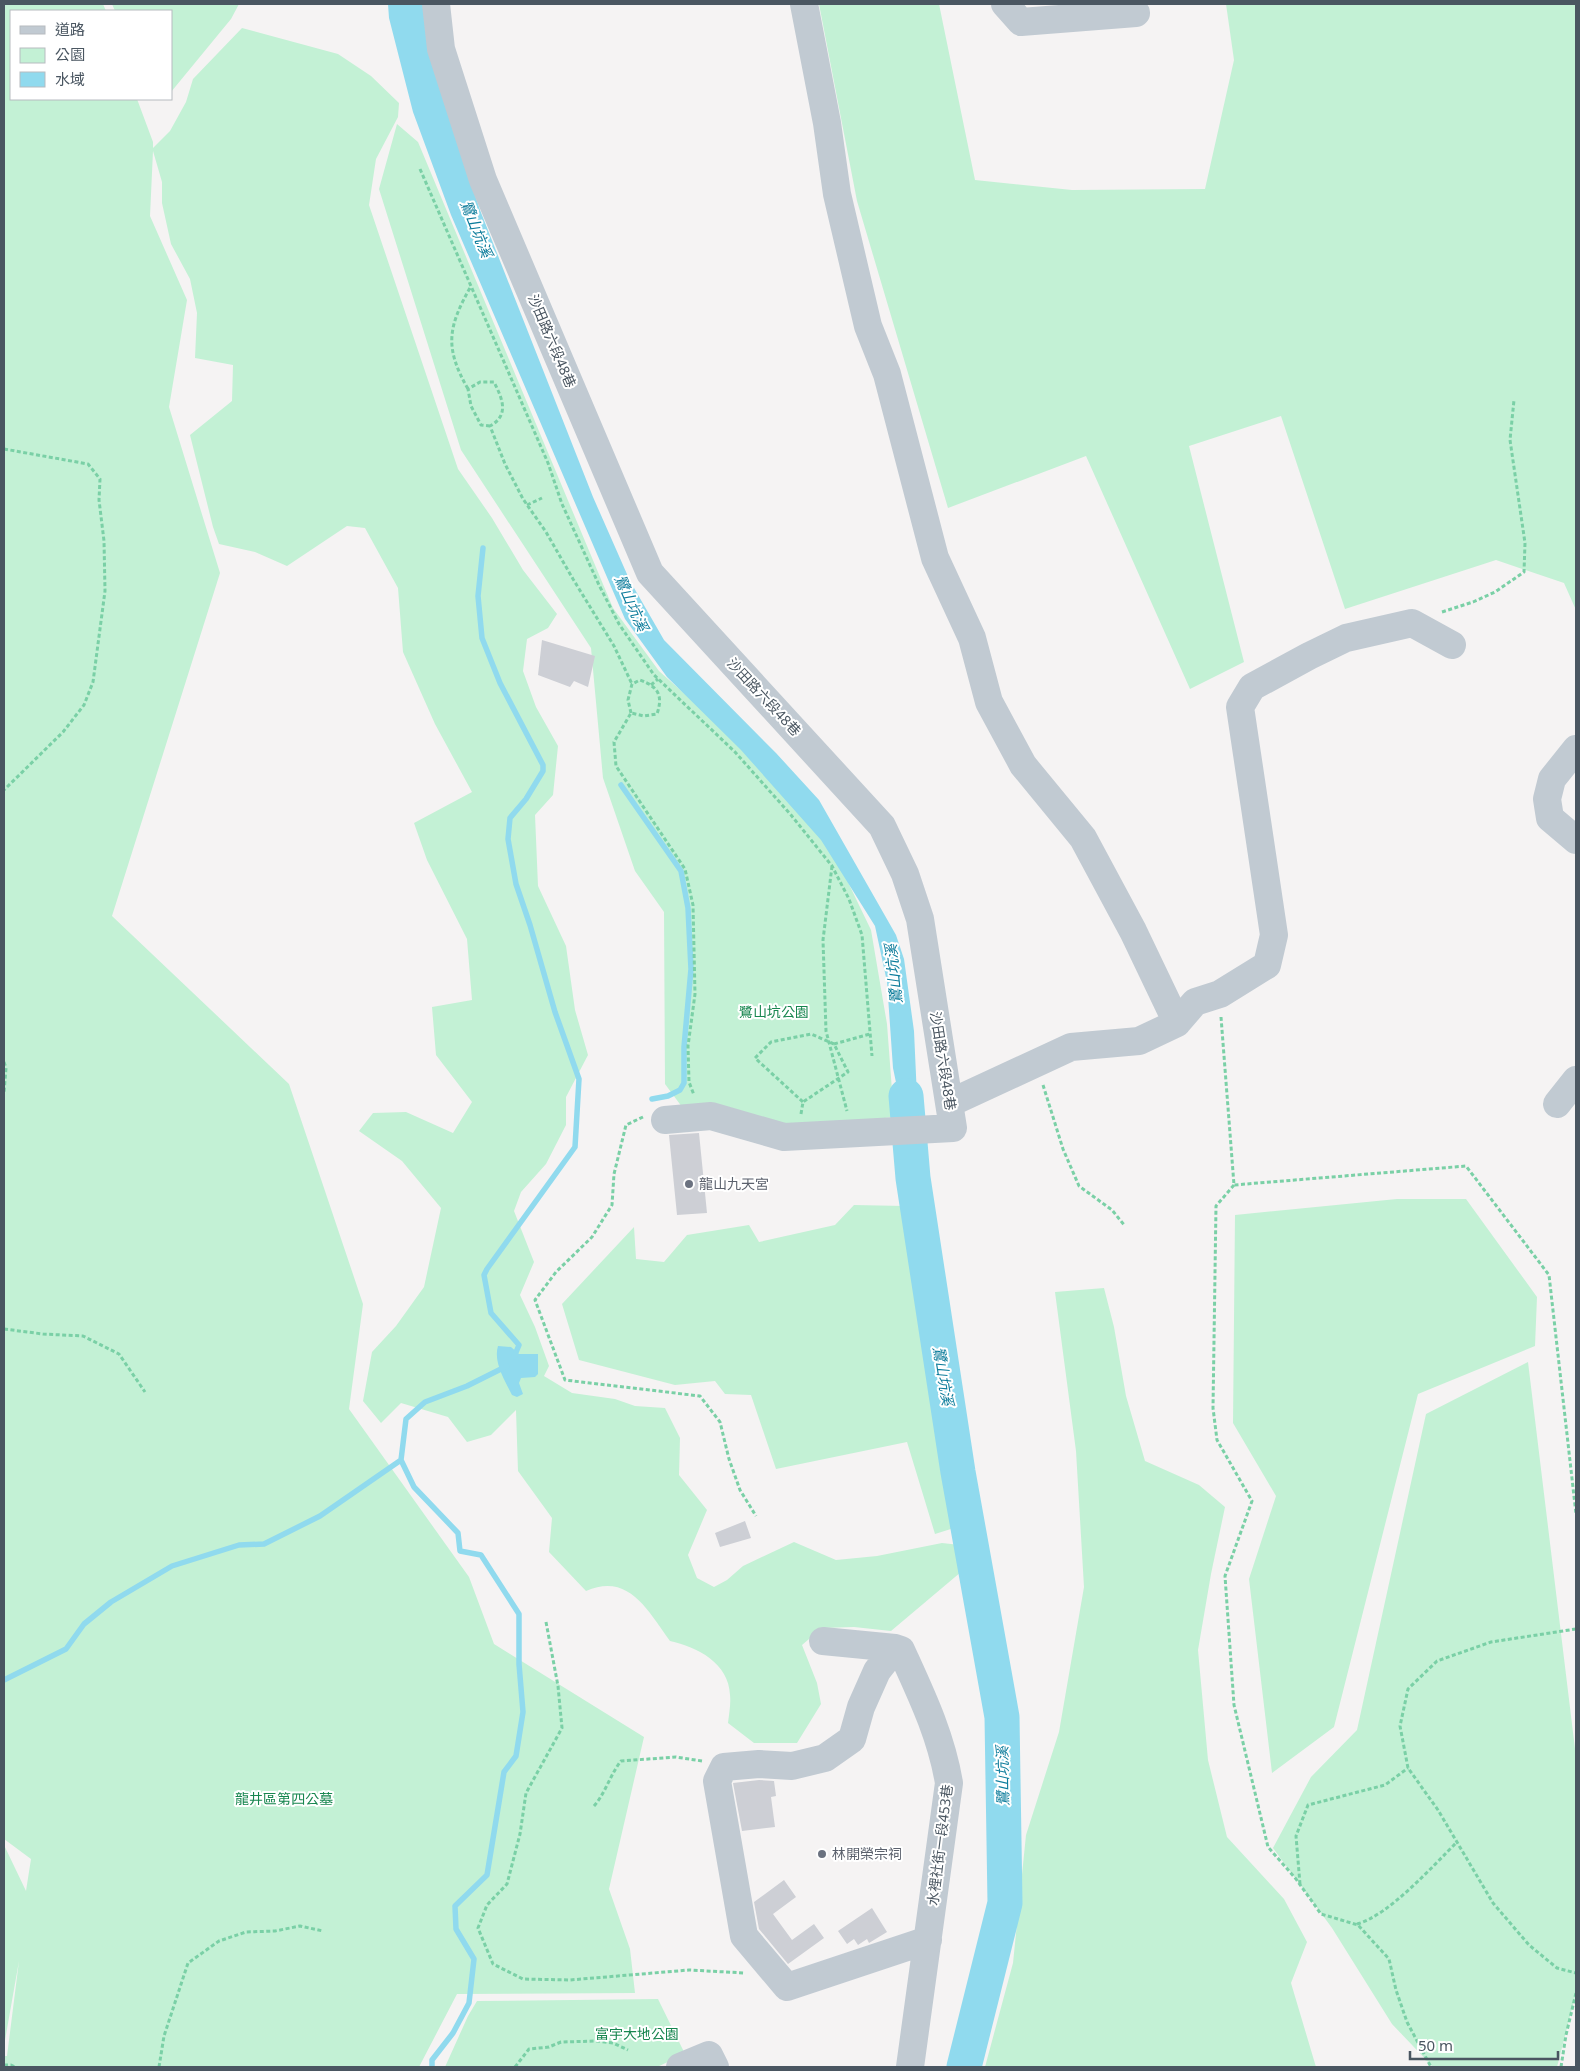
<svg xmlns="http://www.w3.org/2000/svg" width="1580" height="2071" viewBox="0 0 1580 2071" font-family="'Noto Sans','Noto Sans TC',sans-serif">
<style>
.green{fill:#c3f1d5}
.water{fill:#90daee}
.lines{fill:none;stroke-linecap:round;stroke-linejoin:round}
.stream{stroke:#90daee;stroke-width:5.5}
.river{stroke:#90daee;stroke-width:35}
.building{fill:#cdcfd5}
.path{stroke:#7ad0a6;stroke-width:3;stroke-dasharray:4 2.5;stroke-linecap:butt}
.minor{stroke:#c1cad2;stroke-width:28}
.worship-dot{fill:#6b7280;stroke:#fff;stroke-width:2}
.labels{text-anchor:middle;stroke-width:4;stroke-linejoin:round;paint-order:stroke}
.street-label{font-size:14px;fill:#4a5661;stroke:#fff}
.park-label{font-size:14px;fill:#17864f;stroke:#fff}
.worship-label{font-size:14px;fill:#5b616d;stroke:#fff;text-anchor:start}
.water-label{font-size:15px;font-style:italic;fill:#0c7c9b;stroke:#fff}
</style>
<rect width="100%" height="100%" fill="#f5f3f3"/>
<path class="green" d="M 4,4 L 103,4 L 106,11 L 11,11 L 11,99 L 137,99 L 153,142 L 153,148 L 170,131 L 186,102 L 193,79 L 242,28 L 338,54 L 371,76 L 399,103 L 398,117 L 376,159 L 369,205 L 458,469 L 492,518 L 523,570 L 557,614 L 548,628 L 527,639 L 523,671 L 536,707 L 558,746 L 553,795 L 535,815 L 538,886 L 566,946 L 575,1010 L 588,1055 L 566,1097 L 566,1125 L 546,1164 L 521,1192 L 514,1211 L 534,1262 L 520,1295 L 535,1327 L 549,1366 L 544,1376 L 572,1393 L 615,1399 L 635,1406 L 665,1408 L 680,1438 L 679,1475 L 707,1510 L 688,1555 L 697,1578 L 714,1587 L 727,1580 L 743,1566 L 794,1542 L 836,1560 L 877,1556 L 942,1543 L 960,1545 L 961,1572 L 891,1631 L 854,1627 L 822,1628 L 802,1645 L 817,1683 L 821,1704 L 797,1743 L 754,1743 L 728,1723 C 729,1714 731,1704 730,1695 C 729,1663 697,1647 670,1641 C 648,1611 629,1572 586,1591 L 549,1552 L 552,1518 L 518,1471 L 516,1410 L 491,1435 L 467,1442 L 448,1417 L 401,1403 L 381,1423 L 363,1401 L 372,1352 L 396,1326 L 424,1287 L 441,1208 L 402,1161 L 359,1131 L 373,1113 L 406,1112 L 453,1133 L 472,1102 L 436,1055 L 432,1007 L 472,1000 L 467,939 L 427,860 L 414,823 L 472,792 L 435,724 L 403,652 L 398,588 L 365,528 L 347,526 L 287,566 L 255,552 L 219,544 L 213,527 L 190,435 L 232,401 L 233,365 L 195,358 L 197,313 L 190,279 L 171,244 L 162,203 L 162,182 L 153,151 L 150,216 L 187,300 L 169,407 L 220,573 L 112,916 L 289,1084 L 363,1304 L 349,1409 L 469,1577 L 494,1644 L 644,1737 L 609,1889 L 630,1949 L 635,1993 L 457,1994 L 419,2067 L 4,2067 L 4,2056 L 7,2056 L 19,1961 L 4,2046 L 4,1845 L 26,1891 L 31,1859 L 4,1839 Z
M 112,4 L 239,4 L 231,19 L 171,92 L 171,11 L 115,11 Z
M 819,4 L 939,4 L 975,180 L 1072,190 L 1205,189 L 1234,60 L 1226,4 L 1576,4 L 1576,610 L 1564,583 L 1496,560 L 1345,609 L 1281,416 L 1189,446 L 1244,662 L 1190,689 L 1086,456 L 948,508 L 857,201 Z
M 397,124 L 418,142 L 613,608 L 659,671 L 742,745 L 820,824 L 871,930 L 887,1024 L 894,1117 L 799,1127 L 685,1111 L 665,1084 L 664,912 L 635,871 L 603,778 L 591,648 L 461,450 L 379,189 Z
M 1397,1199 L 1466,1199 L 1537,1297 L 1535,1346 L 1418,1394 L 1334,1727 L 1272,1773 L 1249,1579 L 1276,1496 L 1233,1423 L 1235,1215 Z
M 854,1205 L 905,1206 L 954,1528 L 935,1534 L 907,1442 L 776,1469 L 751,1395 L 725,1394 L 715,1381 L 675,1385 L 579,1360 L 562,1304 L 634,1227 L 636,1259 L 664,1262 L 687,1235 L 749,1225 L 759,1242 L 835,1225 Z
M 1104,1288 L 1114,1327 L 1126,1396 L 1145,1461 L 1199,1485 L 1225,1507 L 1211,1574 L 1198,1650 L 1208,1760 L 1227,1837 L 1284,1899 L 1307,1942 L 1291,1983 L 1316,2067 L 985,2067 L 1013,1963 L 1026,1835 L 1059,1732 L 1084,1587 L 1076,1451 L 1055,1292 Z
M 1528,1362 L 1576,1757 L 1576,1993 L 1557,2067 L 1433,2067 L 1392,2024 L 1332,1928 L 1273,1848 L 1311,1777 L 1357,1730 L 1426,1414 Z
M 658,1999 L 685,2054 L 657,2067 L 445,2067 L 468,2016 L 477,2001 Z"/>
<path class="water" d="M 388,4 L 427,4 L 457,140 L 480,210 L 593,497 L 630,581 L 664,640 L 776,753 L 819,800 L 896,935 L 904,959 L 914,1031 L 917,1097 L 908,1123 L 898,1092 L 893,1068 L 887,982 L 875,926 L 821,840 L 741,750 L 667,677 L 625,619 L 451,215 L 413,112 L 389,18 Z
M 498,1346 L 511,1347 L 519,1354 L 538,1354 L 538,1374 L 535,1377 L 521,1378 L 519,1383 L 523,1394 L 517,1397 L 512,1395 C 505,1381 493,1362 498,1346 Z"/>
<g class="lines">
<path class="stream" d="M 483,548 L 478,596 L 482,638 L 500,683 L 543,765 L 543,771 L 526,799 L 510,818 L 508,839 L 516,884 L 530,925 L 555,1012 L 579,1079 L 575,1147 L 487,1269 L 484,1275 L 491,1313 L 519,1345 L 514,1357
M 621,785 L 681,871 L 688,908 L 691,969 L 684,1047 L 684,1083 L 680,1090 L 668,1096 L 652,1099
M 4,1680 L 66,1649 L 84,1624 L 111,1602 L 172,1566 L 239,1545 L 264,1544 L 320,1516 L 401,1460
M 432,2067 L 432,2060 L 453,2033 L 469,2003 L 474,1959 L 456,1929 L 455,1906 L 487,1875 L 504,1772 L 516,1756 L 523,1712 L 519,1664 L 519,1614 L 481,1555 L 460,1551 L 458,1533 L 414,1487 L 401,1460 L 406,1419 L 425,1402 L 467,1386 L 507,1366"/>
<path class="river" d="M 906,1096 L 913,1178 L 958,1472 L 1002,1717 L 1005,1903 L 964,2067"/>
</g>
<path class="building" d="M 542,640 L 595,656 L 588,687 L 574,681 L 570,687 L 538,675 Z
M 699,1133 L 707,1213 L 677,1215 L 669,1135 Z
M 745,1521 L 751,1538 L 720,1547 L 715,1533 Z
M 759,1780 L 774,1781 L 776,1796 L 771,1797 L 775,1827 L 742,1831 L 733,1783 Z
M 784,1880 L 796,1897 L 773,1914 L 792,1940 L 814,1924 L 824,1938 L 788,1964 L 759,1929 L 754,1902 Z
M 872,1908 L 887,1932 L 869,1943 L 867,1939 L 858,1945 L 854,1939 L 847,1944 L 838,1931 Z"/>
<g class="lines">
<path class="path" d="M 420,169 L 548,463 L 562,504 L 599,585 L 619,624 L 654,675 L 735,752 L 791,815 L 832,866 L 849,899 L 862,935 L 872,1056
M 468,389 C 444,347 448,327 471,286
M 490,426 L 481,425 L 471,406 L 468,389 L 480,382 L 494,382 C 502,398 510,415 490,426 L 505,464 L 523,499 L 546,532 L 573,579 L 614,646 L 632,684
M 4,449 L 88,464 L 100,479 L 99,500 L 104,541 L 105,591 L 93,682 L 84,705 L 63,732 L 4,790
M 527,505 L 542,498
M 1442,612 L 1473,602 L 1495,592 L 1524,572 L 1525,543 L 1510,440 L 1514,400
M 651,685 L 658,679
M 631,713 L 628,700 L 632,684 L 640,680 C 659,687 663,696 657,714 L 644,716 L 631,713 L 614,742 L 616,766 L 685,869 L 693,905 L 695,994 L 688,1046 L 689,1082 L 694,1095
M 832,866 L 823,940 L 826,1031 L 847,1111
M 1221,1017 L 1234,1185 L 1466,1166 L 1549,1275 L 1576,1514
M 834,1044 L 870,1034
M 4,1062 L 6,1068 L 4,1093
M 1043,1085 L 1063,1149 L 1079,1186 L 1112,1210 L 1125,1226
M 801,1114 L 803,1102 L 848,1072 L 834,1044 L 811,1034 L 771,1042 L 755,1058 L 803,1102
M 643,1117 L 626,1125 L 614,1174 L 612,1205 L 592,1237 L 556,1272 L 535,1300 L 565,1380 L 700,1396 L 720,1422 L 729,1459 L 740,1490 L 756,1516
M 1234,1185 L 1216,1206 L 1213,1408 L 1217,1440 L 1252,1501 L 1225,1576 L 1234,1705 L 1268,1847 L 1296,1879 L 1321,1914 L 1358,1925 L 1389,1959 L 1396,1990 L 1407,2022 L 1431,2067
M 4,1329 L 43,1334 L 83,1336 L 119,1354 L 145,1392
M 546,1622 L 558,1686 L 562,1728 L 526,1793 L 520,1834 L 507,1884 L 487,1905 L 478,1928 L 493,1964 L 523,1979 L 570,1980 L 689,1970 L 745,1973
M 1576,1629 L 1491,1642 L 1437,1661 L 1408,1689 L 1400,1726 L 1408,1768 L 1438,1810 L 1493,1903 L 1529,1945 L 1557,1968 L 1576,1973
M 594,1806 C 606,1792 610,1775 621,1761 L 676,1757 L 702,1761
M 1300,1884 L 1296,1836 L 1308,1805 L 1385,1785 L 1408,1768
M 1357,1924 C 1388,1916 1433,1866 1457,1842
M 4,2065 L 11,2065 L 15,2067
M 159,2067 L 164,2036 L 188,1963 L 219,1941 L 246,1932 L 275,1931 L 300,1926 L 323,1931
M 515,2067 L 529,2049 L 549,2047 L 561,2042 L 597,2041 L 613,2043 L 628,2050
M 1561,2067 L 1566,2035 L 1576,1993"/>
<path class="minor" d="M 436,4 L 441,49 L 483,180 L 650,573 L 882,826 L 905,874 L 920,919 L 953,1128 L 784,1137 L 711,1116 L 665,1120
M 804,4 L 827,123 L 837,194 L 868,326 L 887,374 L 935,558 L 972,638 L 989,702 L 1023,765 L 1083,838 L 1133,931 L 1177,1023
M 1005,4 L 1021,22 L 1136,13
M 1576,749 L 1552,779 L 1547,799 L 1550,818 L 1576,840
M 950,1103 L 1071,1047 L 1139,1041 L 1177,1023 L 1195,1002 L 1220,994 L 1267,965 L 1274,935 L 1240,707 L 1252,687 L 1309,656 L 1346,638 L 1412,623 L 1452,645
M 1557,1104 L 1576,1080
M 823,1641 L 895,1648 L 901,1650 C 921,1694 941,1735 949,1783 L 910,2067
M 895,1648 L 877,1671 L 861,1707 L 852,1739 L 825,1758 L 792,1766 L 759,1764 L 724,1767 L 717,1781 L 744,1936 L 787,1987 L 928,1940
M 680,2067 L 709,2055 L 715,2067"/>
</g>
<g class="worship-dot">
<circle cx="689" cy="1184" r="5"/>
<circle cx="822" cy="1854" r="5"/>
</g>
<g class="labels">
<g class="street-label">
<text transform="translate(552 341) rotate(67)" y="5">沙田路六段48巷</text>
<text transform="translate(764 697) rotate(47)" y="5">沙田路六段48巷</text>
<text transform="translate(943 1061) rotate(81)" y="5">沙田路六段48巷</text>
<text transform="translate(940 1845) rotate(-83)" y="5">水裡社街一段453巷</text>
</g>
<g class="park-label">
<text x="774" y="1017">鷺山坑公園</text>
<text x="284" y="1804">龍井區第四公墓</text>
<text x="637" y="2039">富宇大地公園</text>
</g>
<g class="worship-label">
<text x="699" y="1189">龍山九天宮</text>
<text x="832" y="1859">林開榮宗祠</text>
</g>
<g class="water-label">
<text transform="translate(476 229) rotate(68)" y="5">鷺山坑溪</text>
<text transform="translate(631 603) rotate(66)" y="5">鷺山坑溪</text>
<text transform="translate(894 974) rotate(-96)" y="5">鷺山坑溪</text>
<text transform="translate(943 1376) rotate(81)" y="5">鷺山坑溪</text>
<text transform="translate(1003 1776) rotate(-91)" y="5">鷺山坑溪</text>
</g>
</g>
<rect width="1580" height="2071" fill="none" stroke="#4a5661" stroke-width="10"/>
<rect x="10" y="10" width="162" height="90" fill="#ffffff" stroke="#b7bbc0"/>
<rect x="20" y="26" width="25" height="8" fill="#c1cad2" stroke="#b7bbc0"/>
<text x="55" y="35" font-size="15" fill="#4a5661">道路</text>
<rect x="20" y="48" width="25" height="15" fill="#c3f1d5" stroke="#b7bbc0"/>
<text x="55" y="60" font-size="15" fill="#4a5661">公園</text>
<rect x="20" y="72" width="25" height="15" fill="#90daee" stroke="#b7bbc0"/>
<text x="55" y="85" font-size="15" fill="#4a5661">水域</text>
<path d="M1410 2051v8h148v-8" fill="none" stroke="#4a5661" stroke-width="2.5"/>
<text x="1418" y="2051" font-size="15" fill="#4a5661" stroke="#ffffff" stroke-width="4" paint-order="stroke">50 m</text>
</svg>
